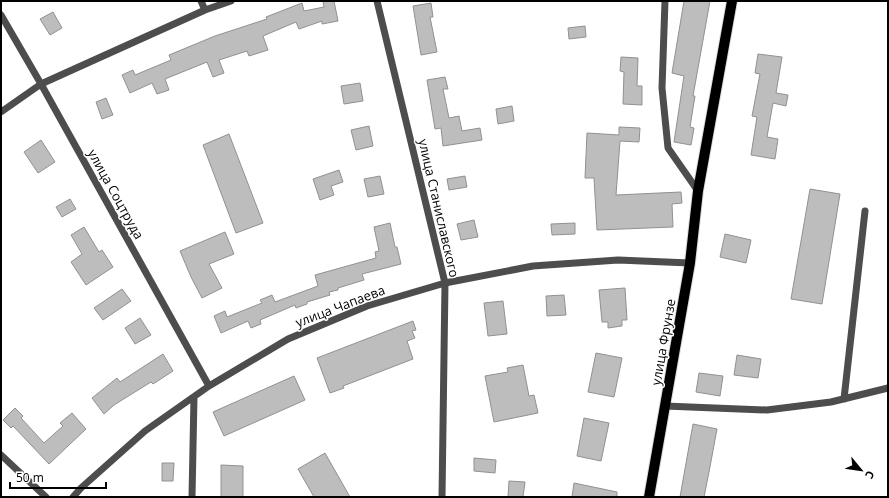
<svg xmlns="http://www.w3.org/2000/svg" width="889" height="498" viewBox="0 0 889 498" font-family="'Open Sans',sans-serif">
<style>
.building{fill:#bdbdbd;stroke:#919191}
.lines{fill:none;stroke-linecap:round;stroke-linejoin:round}
.major-casing{stroke:#dbdbdb;stroke-width:12}
.minor{stroke:#4d4d4d;stroke-width:7}
.major{stroke:#000;stroke-width:10}
.labels{text-anchor:middle;stroke-width:3;stroke-linejoin:round;paint-order:stroke}
.street-label{font-size:13px;fill:#000;stroke:#fff}
</style>
<rect width="100%" height="100%" fill="#fff"/>
<path class="building" d="M 323,1 L 334,1 L 338,21 L 322,24 L 322,21 L 299,29 L 296,22 L 263,36 L 268,50 L 249,56 L 247,51 L 219,60 L 224,73 L 213,77 L 207,62 L 165,79 L 169,90 L 157,94 L 152,83 L 130,93 L 122,75 L 133,70 L 135,75 L 171,60 L 169,55 L 215,36 L 267,19 L 266,17 L 302,3 L 304,11 L 324,7 Z
M 684,1 L 710,1 L 693,96 L 695,96 L 690,127 L 694,128 L 691,145 L 674,142 L 684,76 L 672,73 Z
M 431,3 L 433,17 L 430,17 L 437,52 L 421,55 L 413,6 Z
M 53,12 L 62,28 L 50,35 L 40,19 Z
M 585,26 L 586,37 L 569,39 L 568,28 Z
M 758,54 L 782,57 L 776,93 L 788,95 L 786,106 L 773,103 L 767,137 L 778,139 L 775,159 L 751,155 L 757,117 L 752,116 L 760,74 L 755,73 Z
M 621,57 L 638,58 L 637,86 L 642,86 L 642,105 L 623,104 L 624,72 L 620,71 Z
M 445,77 L 448,89 L 443,89 L 449,118 L 459,116 L 462,131 L 480,128 L 482,140 L 443,146 L 441,128 L 435,129 L 427,80 Z
M 360,83 L 363,101 L 344,104 L 341,86 Z
M 106,98 L 113,115 L 102,119 L 96,102 Z
M 512,106 L 514,121 L 498,124 L 496,109 Z
M 369,126 L 373,146 L 356,150 L 351,130 Z
M 619,127 L 640,128 L 639,142 L 620,141 L 616,195 L 681,192 L 682,203 L 672,204 L 673,227 L 597,230 L 594,178 L 585,178 L 587,133 L 619,135 Z
M 229,134 L 263,223 L 236,233 L 203,145 Z
M 41,140 L 55,162 L 38,173 L 24,152 Z
M 339,170 L 343,182 L 331,186 L 334,195 L 320,200 L 313,179 Z
M 380,176 L 384,194 L 368,197 L 364,179 Z
M 465,176 L 467,187 L 449,190 L 447,179 Z
M 810,189 L 840,194 L 822,304 L 791,299 Z
M 70,199 L 76,209 L 62,217 L 56,207 Z
M 474,220 L 478,237 L 461,240 L 457,224 Z
M 390,223 L 395,247 L 397,247 L 401,264 L 362,274 L 364,280 L 338,288 L 338,290 L 329,292 L 330,295 L 307,302 L 307,304 L 296,308 L 295,305 L 260,320 L 261,324 L 251,328 L 248,321 L 221,333 L 214,316 L 225,311 L 227,317 L 262,303 L 260,300 L 272,295 L 275,302 L 318,286 L 315,275 L 376,258 L 375,252 L 379,251 L 374,227 Z
M 575,223 L 575,234 L 552,235 L 551,224 Z
M 84,227 L 99,252 L 102,250 L 113,267 L 86,285 L 71,262 L 82,254 L 71,235 Z
M 225,232 L 234,254 L 209,264 L 222,288 L 202,298 L 191,277 L 180,251 Z
M 725,234 L 751,240 L 746,263 L 720,257 Z
M 625,288 L 627,320 L 622,320 L 622,326 L 608,328 L 608,322 L 602,322 L 599,290 Z
M 122,289 L 131,301 L 103,320 L 94,308 Z
M 564,295 L 566,315 L 547,316 L 546,296 Z
M 503,301 L 507,334 L 488,336 L 484,303 Z
M 140,318 L 151,335 L 135,344 L 125,328 Z
M 413,321 L 416,330 L 412,331 L 415,338 L 407,341 L 413,359 L 343,386 L 344,388 L 330,393 L 317,358 Z
M 596,353 L 622,358 L 614,397 L 588,392 Z
M 163,354 L 173,371 L 153,384 L 151,382 L 114,405 L 104,414 L 92,398 L 117,378 L 120,382 Z
M 737,355 L 761,359 L 758,378 L 734,375 Z
M 523,365 L 529,396 L 534,395 L 538,413 L 494,422 L 485,376 L 508,372 L 507,368 Z
M 699,373 L 723,376 L 720,396 L 696,392 Z
M 294,376 L 305,400 L 224,436 L 213,412 Z
M 15,408 L 23,416 L 21,418 L 44,443 L 63,426 L 60,423 L 72,413 L 86,429 L 49,464 L 13,426 L 11,428 L 3,420 Z
M 584,418 L 609,423 L 601,461 L 577,456 Z
M 693,424 L 717,429 L 709,472 L 704,497 L 680,497 Z
M 325,453 L 350,497 L 314,497 L 298,469 Z
M 474,458 L 496,460 L 495,473 L 474,471 Z
M 162,463 L 174,463 L 173,481 L 162,481 Z
M 221,465 L 243,466 L 243,497 L 221,497 Z
M 509,481 L 525,482 L 523,497 L 508,497 Z
M 574,483 L 617,492 L 617,497 L 572,497 Z"/>
<g class="lines">
<g class="major-casing">
<path id="major" d="M 649,497 L 690,263 L 698,191 L 732,1"/>
</g>
<path class="minor" d="M 201,1 L 205,10
M 377,1 L 445,283 L 442,497
M 665,1 L 662,88 L 668,148 L 698,191
M 1,15 L 41,84 L 209,386
M 1,112 L 41,84 L 205,10 L 231,1
M 844,399 L 865,211
M 665,406 L 767,410 L 831,402 L 888,388
M 1,455 L 46,497
M 73,497 L 81,488 L 145,431 L 209,386 L 288,339 L 367,306 L 445,283 L 533,266 L 618,260 L 690,263
M 192,497 L 194,397"/>
<use href="#major" class="major"/>
</g>
<g class="labels">
<g class="street-label">
<text transform="translate(116 194) rotate(61)" y="5">улица Соцтруда</text>
<text transform="translate(439 208) rotate(77)" y="5">улица Станиславского</text>
<text transform="translate(340 306) rotate(-21)" y="5">улица Чапаева</text>
<text transform="translate(663 342) rotate(-80)" y="5">улица Фрунзе</text>
</g>
</g>
<rect width="889" height="498" fill="none" stroke="#000000" stroke-width="4"/>
<g transform="translate(861 470) rotate(119)" stroke="#ffffff" stroke-width="3" paint-order="stroke">
<path d="M0-3L7 15L0 10L-7 15Z" fill="#000000"/>
<text y="-6" font-size="11" font-weight="bold" text-anchor="middle" fill="#000000">С</text>
</g>
<path d="M10 482v6h96v-6" fill="none" stroke="#000000" stroke-width="2"/>
<text x="16" y="482" font-size="12" fill="#000000" stroke="#ffffff" stroke-width="3" paint-order="stroke">50 m</text>
</svg>
